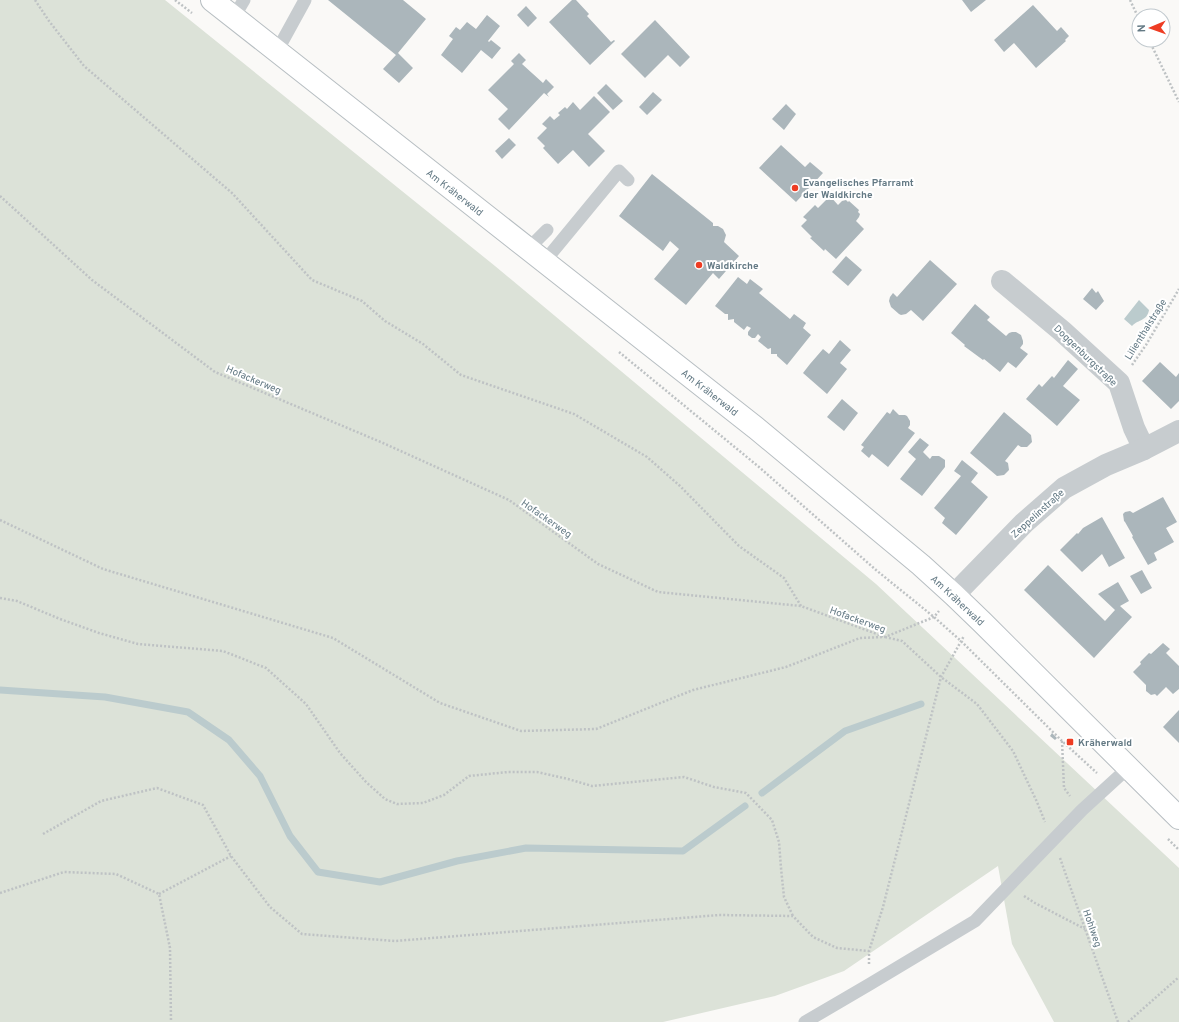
<svg xmlns="http://www.w3.org/2000/svg" width="1179" height="1022" viewBox="0 0 1179 1022" font-family="Overpass,sans-serif">
<style>
.green{fill:#dce2d8}
.water{fill:#bbcbcd}
.lines{fill:none;stroke-linecap:round;stroke-linejoin:round}
.stream{stroke:#bbcbcd;stroke-width:7}
.building{fill:#abb6bb}
.secondary-casing{stroke:#b7bec2;stroke-width:24}
.path{stroke:#bec2c4;stroke-width:2.5;stroke-dasharray:2 2;stroke-linecap:butt}
.service{stroke:#c7cccf;stroke-width:13}
.minor{stroke:#c7cccf;stroke-width:22}
.tertiary{stroke:#c7cccf;stroke-width:22}
.secondary{stroke:#fff;stroke-width:22}
.poi-dot{fill:#ee3c23;stroke:#fff;stroke-width:1.5}
.labels{text-anchor:middle;stroke-width:4;stroke-linejoin:round;paint-order:stroke}
.poi-label{font-size:10px;font-weight:bold;fill:#637984;stroke:#fff;text-anchor:start}
.street-label{font-size:10px;fill:#637984;stroke:#fff}
</style>
<rect width="100%" height="100%" fill="#faf9f7"/>
<path class="green" d="M 0,0 L 165,0 L 495,266 L 876,584 L 1179,868 L 1179,1022 L 1054,1022 L 1012,944 L 998,866 L 844,971 L 775,996 L 663,1022 L 0,1022 Z"/>
<path class="water" d="M 1139,300 L 1149,310 C 1147,321 1139,319 1132,326 L 1124,319 Z"/>
<g class="lines">
<path class="stream" d="M 0,690 L 105,697 L 188,712 L 229,740 L 260,776 L 290,836 L 318,872 L 380,882 L 457,861 L 526,848 L 683,851 L 745,806
M 762,793 L 845,731 L 921,704"/>
</g>
<path class="building" d="M 328,0 L 403,0 L 426,19 L 398,53 L 413,68 L 399,83 L 383,69 L 396,55 Z
M 572,0 L 576,0 L 589,14 L 587,16 L 611,42 L 614,40 L 615,41 L 590,65 L 549,22 Z
M 962,0 L 986,0 L 971,12 Z
M 1033,5 L 1057,31 L 1061,27 L 1069,36 L 1065,40 L 1066,41 L 1036,68 L 1014,43 L 1004,52 L 994,40 Z
M 526,6 L 537,18 L 528,27 L 517,15 Z
M 487,15 L 500,26 L 488,41 L 489,42 L 491,40 L 501,48 L 492,59 L 481,50 L 462,73 L 441,55 L 453,39 L 449,36 L 456,27 L 460,30 L 467,22 L 476,29 Z
M 655,20 L 690,57 L 680,67 L 668,55 L 645,78 L 621,54 Z
M 519,53 L 526,60 L 522,64 L 543,83 L 546,79 L 554,87 L 547,94 L 549,97 L 544,93 L 509,130 L 498,119 L 508,109 L 488,90 L 514,64 L 511,61 Z
M 606,84 L 623,101 L 613,110 L 597,93 Z
M 653,92 L 662,100 L 647,115 L 639,107 Z
M 594,96 L 610,112 L 588,134 L 605,151 L 589,167 L 573,150 L 558,164 L 543,148 L 545,146 L 537,138 L 547,128 L 542,124 L 550,116 L 554,120 L 560,115 L 558,113 L 565,107 L 567,109 L 573,102 L 580,110 Z
M 786,104 L 796,114 L 784,130 L 772,119 Z
M 509,138 L 516,145 L 502,159 L 495,151 Z
M 781,145 L 805,167 L 810,162 L 823,173 L 796,202 L 759,168 Z
M 652,174 L 713,223 L 713,226 L 718,226 L 723,229 L 726,235 L 724,242 L 739,256 L 719,279 L 713,273 L 686,305 L 654,279 L 679,249 L 670,241 L 663,251 L 619,216 Z
M 830,196 L 838,205 L 842,201 L 846,200 L 848,202 L 849,201 L 859,210 L 858,212 L 860,214 L 859,217 L 856,221 L 864,229 L 836,259 L 825,249 L 824,251 L 810,238 L 812,237 L 801,226 L 807,220 L 803,217 L 815,205 L 818,208 Z
M 846,256 L 862,270 L 848,286 L 832,272 Z
M 930,260 L 957,284 L 923,321 L 911,310 L 906,314 L 901,315 L 899,314 L 891,307 L 889,301 L 890,297 L 893,293 L 897,297 Z
M 738,277 L 747,284 L 750,279 L 763,289 L 759,293 L 790,319 L 794,314 L 806,323 L 803,328 L 811,335 L 787,365 L 777,356 L 777,354 L 771,354 L 771,348 L 768,349 L 758,341 L 761,337 L 758,334 L 755,338 L 752,338 L 748,335 L 748,332 L 751,328 L 747,326 L 744,330 L 734,322 L 734,319 L 728,320 L 728,314 L 725,314 L 715,306 Z
M 1092,288 L 1096,293 L 1098,291 L 1104,301 L 1096,310 L 1083,299 Z
M 975,304 L 990,317 L 987,320 L 1006,336 L 1009,333 L 1012,332 L 1016,332 L 1021,335 L 1023,341 L 1023,344 L 1020,348 L 1028,354 L 1016,368 L 1008,362 L 1000,372 L 984,359 L 983,360 L 964,346 L 965,345 L 951,333 Z
M 840,340 L 851,350 L 840,363 L 847,369 L 827,394 L 803,373 L 810,364 L 823,349 L 829,354 Z
M 1068,360 L 1078,369 L 1063,386 L 1080,400 L 1057,426 L 1026,399 L 1039,384 L 1042,387 L 1052,376 L 1054,378 Z
M 1160,362 L 1176,377 L 1179,373 L 1179,401 L 1171,409 L 1142,381 Z
M 842,399 L 858,413 L 844,431 L 827,417 Z
M 893,409 L 899,415 L 905,415 L 907,416 L 910,421 L 910,425 L 908,428 L 915,433 L 888,467 L 872,454 L 869,458 L 861,451 L 864,447 L 861,445 L 887,412 L 890,414 Z
M 1004,412 L 1031,435 L 1032,442 L 1027,447 L 1021,447 L 1018,445 L 1005,461 L 1008,463 L 1009,470 L 1004,475 L 997,476 L 970,453 Z
M 920,438 L 929,445 L 923,452 L 930,459 L 932,456 L 939,456 L 945,460 L 945,467 L 922,496 L 900,479 L 916,459 L 908,452 Z
M 962,460 L 978,473 L 971,482 L 988,497 L 956,535 L 942,523 L 945,518 L 934,508 L 961,476 L 954,471 Z
M 1163,497 L 1177,522 L 1166,528 L 1174,542 L 1154,553 L 1157,560 L 1148,565 L 1132,537 L 1133,536 L 1125,522 L 1124,521 L 1123,514 L 1125,512 L 1130,511 L 1133,513 Z
M 1102,517 L 1125,558 L 1109,567 L 1102,554 L 1082,572 L 1060,550 L 1077,533 L 1078,534 L 1083,528 Z
M 1048,565 L 1105,621 L 1115,610 L 1098,594 L 1118,582 L 1129,601 L 1120,606 L 1132,617 L 1094,658 L 1024,590 Z
M 1142,570 L 1152,588 L 1141,594 L 1130,576 Z
M 1163,643 L 1170,649 L 1166,653 L 1179,666 L 1179,689 L 1173,694 L 1166,687 L 1157,696 L 1155,694 L 1151,695 L 1146,691 L 1146,685 L 1133,672 L 1141,664 L 1140,662 L 1149,653 L 1151,654 Z
M 1179,710 L 1179,743 L 1163,727 Z
M 1052,733 L 1057,738 L 1055,740 L 1050,736 Z"/>
<g class="lines">
<g class="secondary-casing">
<path id="secondary" d="M 212,0 L 756,428 L 921,565 L 954,595 L 983,623 L 1179,818"/>
</g>
<path class="path" d="M 35,0 L 49,21 L 84,66 L 232,193 L 312,280 L 362,301 L 385,321 L 423,344 L 461,375 L 574,414 L 647,457 L 680,486 L 739,546 L 784,578 L 801,606
M 175,0 L 192,13
M 1130,0 L 1139,19
M 1149,40 L 1179,102
M 0,196 L 92,280 L 215,372 L 383,443 L 509,500 L 598,564 L 658,592 L 801,606 L 885,637 L 902,641 L 941,677 L 977,704 L 1013,751 L 1037,802 L 1045,822
M 619,352 L 759,467 L 876,570 L 934,617 L 961,641 L 1062,741 L 1097,773
M 1132,365 L 1146,345 L 1179,289
M 0,520 L 103,569 L 333,638 L 440,703 L 521,731 L 596,729 L 693,690 L 786,667 L 860,638 L 885,637 L 934,617 L 939,611
M 0,598 L 17,601 L 60,619 L 99,633 L 138,644 L 223,651 L 266,668 L 306,704 L 340,753 L 366,782 L 385,799 L 397,804 L 423,803 L 444,795 L 469,776 L 508,772 L 537,772 L 568,779 L 592,786 L 684,777 L 714,787 L 746,793 L 772,820 L 779,842 L 781,868 L 784,897 L 793,916
M 1062,741 L 1064,788 L 1070,796
M 43,834 L 101,801 L 157,788 L 203,805 L 231,856 L 270,907 L 302,934 L 395,941 L 719,915 L 793,916 L 813,937 L 837,948 L 869,951
M 1168,839 L 1179,850
M 1060,858 L 1118,1022
M 0,893 L 64,872 L 116,874 L 159,894 L 170,948 L 171,1022
M 159,894 L 231,856
M 1024,896 L 1035,903 L 1085,929
M 869,964 L 869,951 L 883,907 L 941,677 L 964,636
M 1128,1022 L 1179,977"/>
<path class="service" d="M 234,17 L 244,0
M 277,51 L 305,0
M 528,249 L 547,230
M 544,262 L 619,171 L 628,180
M 805,1022 L 870,984 L 975,921 L 1082,810 L 1128,768"/>
<path class="minor" d="M 1002,281 L 1062,331 L 1119,383 L 1134,428 L 1144,449"/>
<path class="tertiary" d="M 954,595 L 1024,523 L 1064,488 L 1106,465 L 1144,449 L 1179,431"/>
<use href="#secondary" class="secondary"/>
</g>
<g class="poi-dot">
<circle cx="795" cy="188" r="4"/>
<circle cx="699" cy="265" r="4"/>
<rect x="1066" y="738" width="8" height="8" rx="2"/>
</g>
<g class="labels">
<g class="poi-label">
<text x="803" y="186">Evangelisches Pfarramt<tspan x="803" dy="12">der Waldkirche</tspan></text>
<text x="707" y="269">Waldkirche</text>
<text x="1078" y="746">Kräherwald</text>
</g>
<g class="street-label">
<text transform="translate(455 192) rotate(38)" y="4">Am Kräherwald</text>
<text transform="translate(1145 329) rotate(-58)" y="4">Lilienthalstraße</text>
<text transform="translate(1086 355) rotate(44)" y="4">Doggenburgstraße</text>
<text transform="translate(254 379) rotate(23)" y="4">Hofackerweg</text>
<text transform="translate(710 392) rotate(38)" y="4">Am Kräherwald</text>
<text transform="translate(1037 513) rotate(-42)" y="4">Zeppelinstraße</text>
<text transform="translate(547 518) rotate(35)" y="4">Hofackerweg</text>
<text transform="translate(958 600) rotate(43)" y="4">Am Kräherwald</text>
<text transform="translate(858 619) rotate(20)" y="4">Hofackerweg</text>
<text transform="translate(1093 928) rotate(71)" y="4">Hohlweg</text>
</g>
</g>
<g transform="translate(1151 28) rotate(268)"><circle r="19" fill="#ffffff" stroke="#c1c9ce"/>
<path d="M0-3L7 15L0 10L-7 15Z" fill="#ee3c23"/>
<text y="-6" font-size="11" font-weight="bold" text-anchor="middle" fill="#637984">N</text>
</g>
</svg>
